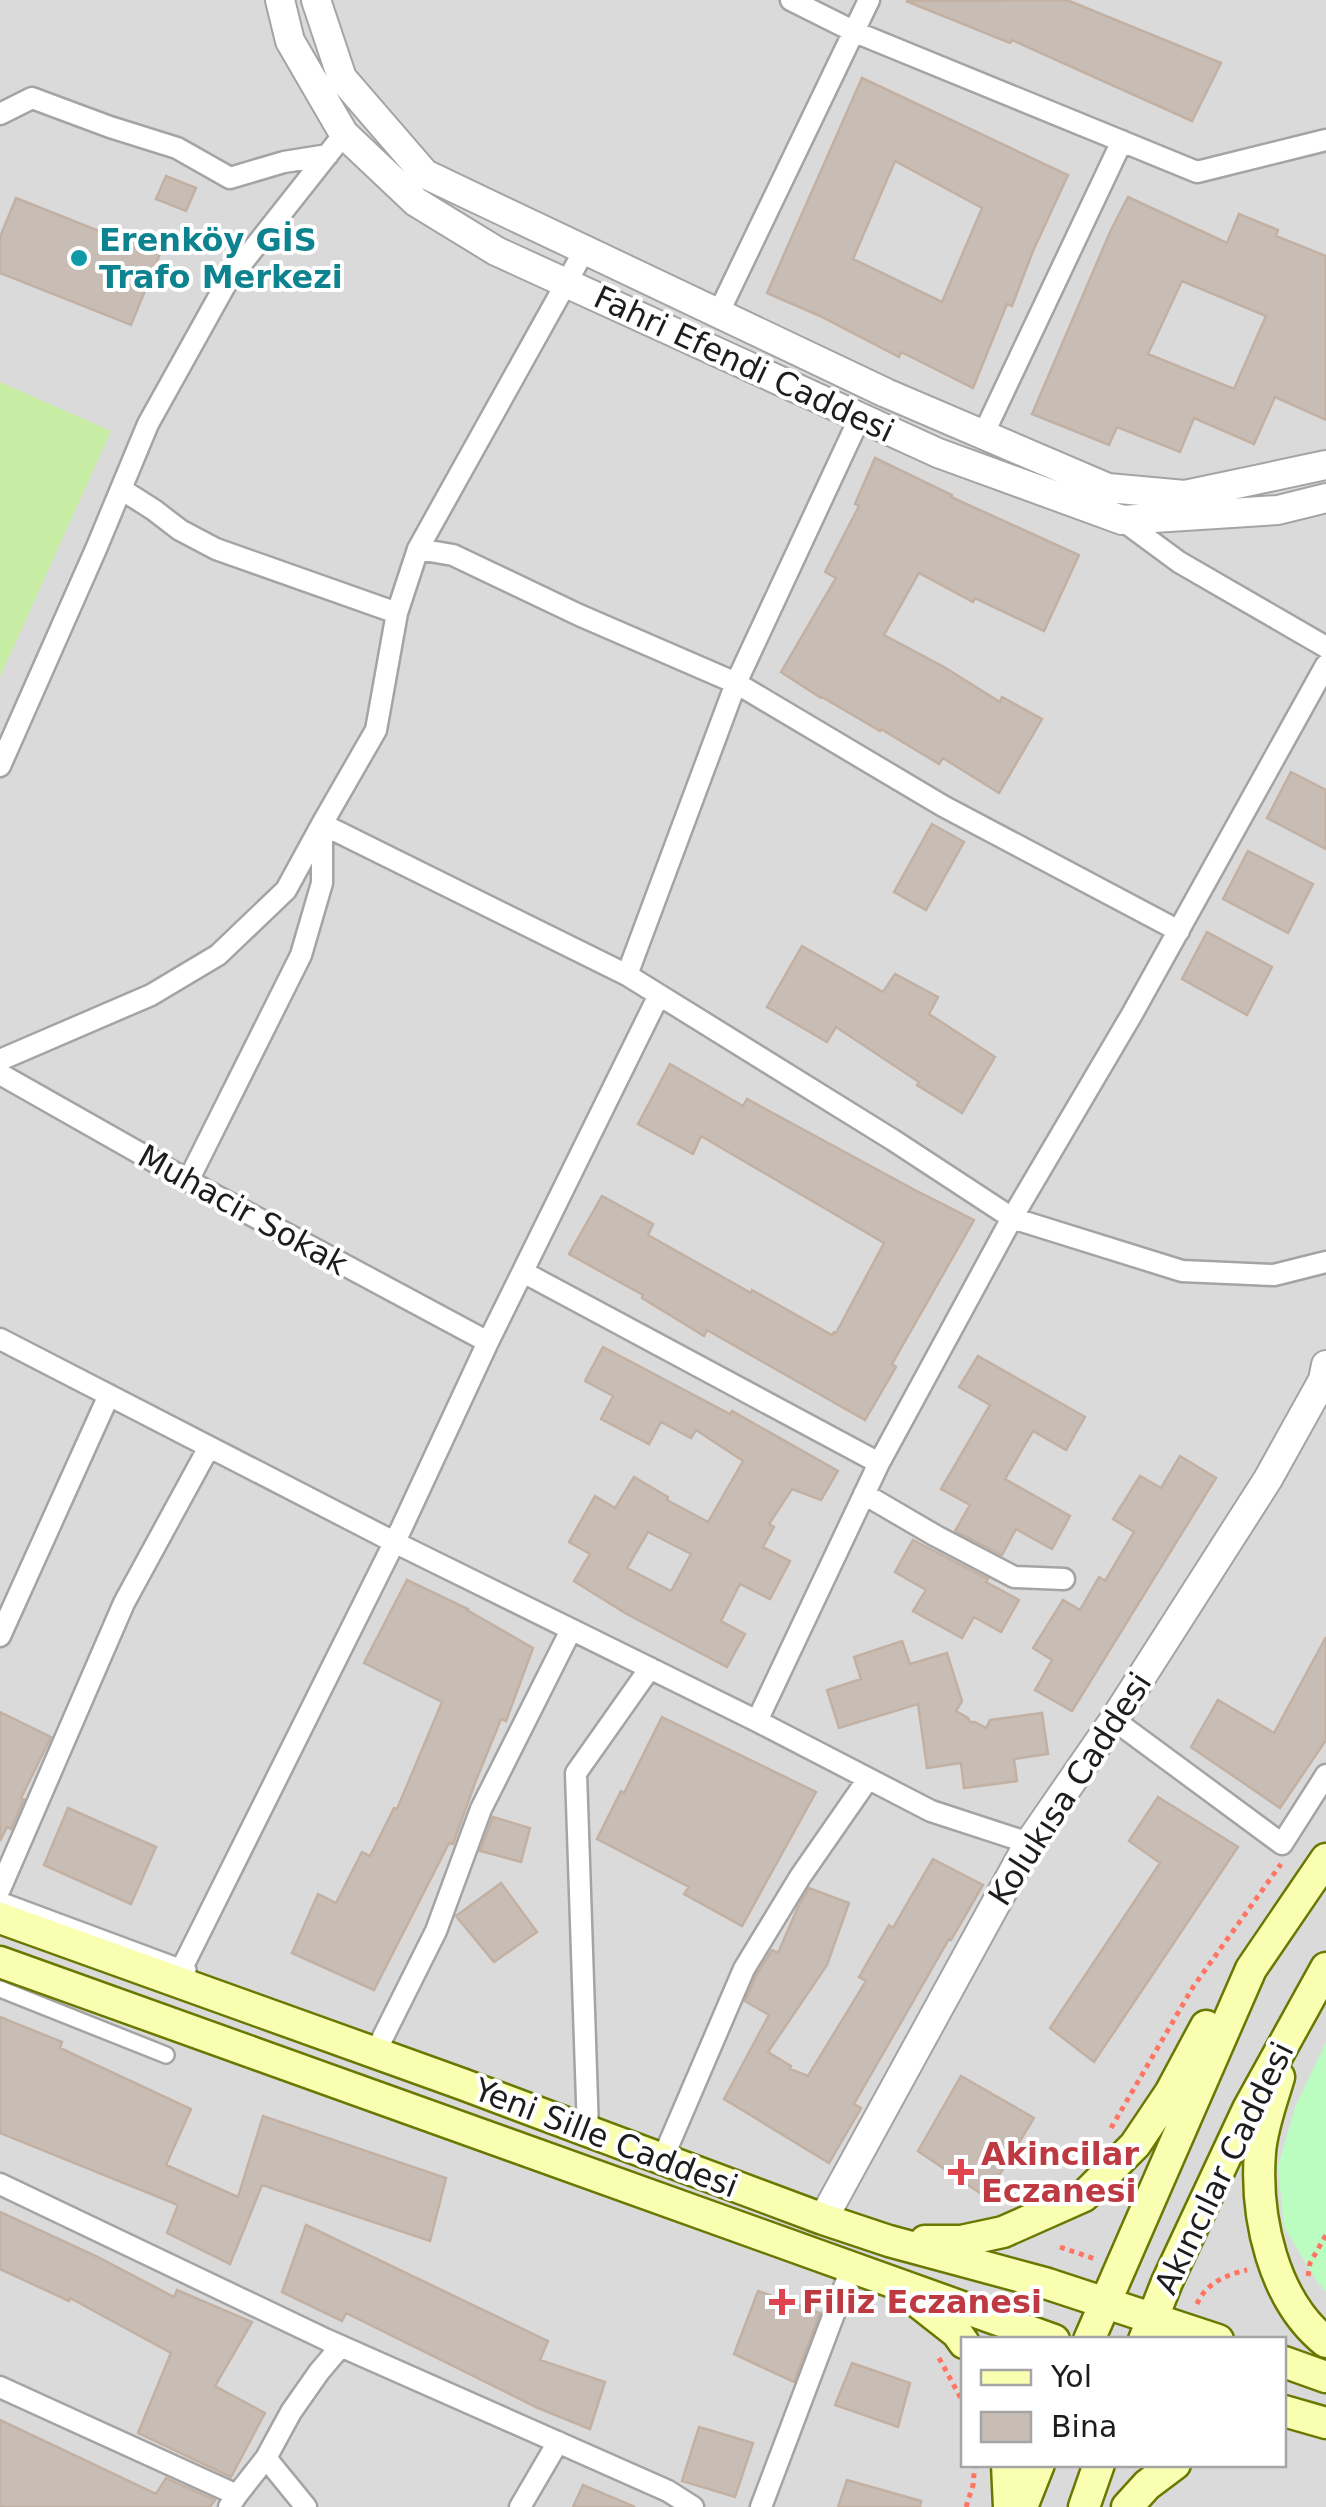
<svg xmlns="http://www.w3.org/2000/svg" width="1326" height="2507" viewBox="0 0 1326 2507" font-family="'DejaVu Sans',sans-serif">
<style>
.residential{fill:#dbdada;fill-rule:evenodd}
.grass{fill:#c7eda4}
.park{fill:#bbfdc1}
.building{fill:#c7bdb5;stroke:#c2b1a3;stroke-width:2.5;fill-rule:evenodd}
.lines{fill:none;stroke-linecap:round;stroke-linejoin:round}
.pedestrian-casing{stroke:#a4a4a4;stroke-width:20}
.minor-casing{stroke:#a4a4a4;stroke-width:25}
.tertiary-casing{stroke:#a4a4a4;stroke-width:32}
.secondary-casing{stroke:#697800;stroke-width:35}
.path{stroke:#ff7563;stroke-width:5;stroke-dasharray:5 5;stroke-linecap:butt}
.pedestrian{stroke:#fff;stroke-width:15}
.minor{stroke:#fff;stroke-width:20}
.tertiary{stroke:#fff;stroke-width:28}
.secondary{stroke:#f9feb1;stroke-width:30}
.culture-dot{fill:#0f9aa8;stroke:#fff;stroke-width:4}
.health-dot{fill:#e0444e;stroke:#fff;stroke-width:4}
.labels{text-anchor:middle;stroke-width:8;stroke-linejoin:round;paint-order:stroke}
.culture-label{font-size:32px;font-weight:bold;fill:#0d838f;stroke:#fff;text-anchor:start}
.street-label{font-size:32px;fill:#1d1d1d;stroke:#fff}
.health-label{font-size:32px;font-weight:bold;fill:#be3a42;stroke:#fff;text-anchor:start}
</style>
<rect width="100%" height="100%" fill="#efebe2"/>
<path class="residential" d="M 0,0 L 1326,0 L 1326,2507 L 0,2507 ZM 964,2340 L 1284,2340 L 1284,2464 L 964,2464 Z"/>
<path class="grass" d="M 0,382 L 111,431 L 0,677 Z"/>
<path class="park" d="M 1326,2042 L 1326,2292 L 1318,2283 L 1284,2227 L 1278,2167 L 1295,2107 Z"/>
<path class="building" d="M 1067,0 L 1221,63 L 1192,121 L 1012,40 L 1010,43 L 906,1 Z
M 862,78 L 1068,175 L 1033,251 L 1012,306 L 1007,304 L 973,388 L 901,352 L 899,357 L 820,316 L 767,293 ZM 895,161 L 982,208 L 942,302 L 853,259 Z
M 166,176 L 196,188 L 186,211 L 156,199 Z
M 1128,197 L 1227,243 L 1239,214 L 1278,230 L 1276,236 L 1326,256 L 1326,420 L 1275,397 L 1254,444 L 1194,418 L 1180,452 L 1117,427 L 1109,445 L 1032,414 L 1110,232 ZM 1182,281 L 1266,316 L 1234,389 L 1148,354 Z
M 16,198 L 124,241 L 129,230 L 164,244 L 131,325 L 0,273 L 0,237 Z
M 875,458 L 952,495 L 951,497 L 1079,555 L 1044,631 L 975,598 L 973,602 L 919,573 L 884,635 L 944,667 L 1000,702 L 1002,697 L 1042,719 L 999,793 L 943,758 L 939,764 L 881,729 L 880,731 L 822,697 L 821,698 L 781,672 L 836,578 L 825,572 L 859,506 L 855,504 Z
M 1291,772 L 1326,790 L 1326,849 L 1267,818 Z
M 932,824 L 964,842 L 926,910 L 894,892 Z
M 1248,851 L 1313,884 L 1288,933 L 1223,899 Z
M 1207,932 L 1272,967 L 1247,1015 L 1182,979 Z
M 802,946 L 883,992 L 895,974 L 938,997 L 929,1014 L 995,1057 L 962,1113 L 917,1085 L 919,1082 L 836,1027 L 827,1042 L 767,1007 Z
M 670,1064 L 743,1106 L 747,1099 L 913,1189 L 974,1220 L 892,1364 L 896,1367 L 865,1420 L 707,1330 L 704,1336 L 642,1298 L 643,1295 L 569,1254 L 602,1196 L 653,1224 L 648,1235 L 751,1293 L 752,1290 L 832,1335 L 834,1332 L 836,1333 L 884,1243 L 701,1136 L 693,1154 L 638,1124 Z
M 603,1347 L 730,1414 L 732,1411 L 838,1471 L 821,1500 L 792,1489 L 769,1524 L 774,1527 L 763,1547 L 790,1561 L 770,1599 L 740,1584 L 721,1621 L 745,1634 L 727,1667 L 625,1613 L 574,1581 L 590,1554 L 569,1542 L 595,1496 L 615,1508 L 634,1477 L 668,1497 L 667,1500 L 708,1522 L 743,1461 L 696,1430 L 691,1438 L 661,1422 L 649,1444 L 601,1419 L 613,1396 L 585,1381 ZM 648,1532 L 691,1554 L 671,1591 L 627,1568 Z
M 978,1356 L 1085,1417 L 1066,1450 L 1033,1431 L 1005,1479 L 1070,1516 L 1052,1549 L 1016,1529 L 1002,1555 L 955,1531 L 970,1505 L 941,1489 L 990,1405 L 959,1387 Z
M 1180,1456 L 1216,1478 L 1072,1711 L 1035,1690 L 1052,1660 L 1033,1648 L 1063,1600 L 1080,1610 L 1099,1577 L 1105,1581 L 1134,1532 L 1113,1519 L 1140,1476 L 1161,1488 Z
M 913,1540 L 988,1579 L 986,1582 L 1019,1600 L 1001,1632 L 974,1617 L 962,1638 L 913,1611 L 926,1590 L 895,1572 Z
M 407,1580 L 468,1609 L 467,1610 L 533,1648 L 506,1721 L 501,1719 L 475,1783 L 453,1844 L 449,1843 L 374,1990 L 292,1953 L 318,1894 L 336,1903 L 362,1852 L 370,1856 L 394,1808 L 397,1809 L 442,1702 L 364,1663 Z
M 1326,1637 L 1326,1740 L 1280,1808 L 1191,1747 L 1218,1700 L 1274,1733 Z
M 902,1641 L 910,1664 L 947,1653 L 962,1701 L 956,1711 L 968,1718 L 970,1722 L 975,1722 L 986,1728 L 990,1720 L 1042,1713 L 1048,1754 L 1014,1759 L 1017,1781 L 964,1788 L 961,1763 L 927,1768 L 918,1704 L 839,1728 L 827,1690 L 861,1679 L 854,1657 Z
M 0,1712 L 51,1737 L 21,1798 L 24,1799 L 11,1829 L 7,1827 L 0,1841 Z
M 662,1717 L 816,1792 L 742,1926 L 684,1894 L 689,1887 L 597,1839 L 621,1791 L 624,1793 Z
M 1158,1797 L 1238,1847 L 1094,2062 L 1050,2028 L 1160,1863 L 1129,1841 Z
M 68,1808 L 156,1847 L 131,1904 L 44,1865 Z
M 493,1817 L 530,1828 L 521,1862 L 480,1851 Z
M 933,1859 L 983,1885 L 951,1940 L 949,1939 L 854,2104 L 861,2108 L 829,2163 L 724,2099 L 769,2015 L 745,2001 L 756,1975 L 772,1950 L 778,1953 L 798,1907 L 809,1888 L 849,1903 L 827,1965 L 768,2052 L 791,2066 L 790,2069 L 808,2076 L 866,1981 L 859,1977 L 889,1925 L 893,1928 Z
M 501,1883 L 537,1932 L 494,1962 L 456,1916 Z
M 0,2017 L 62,2042 L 60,2048 L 191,2109 L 166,2165 L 238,2197 L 263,2116 L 446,2178 L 430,2241 L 262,2185 L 230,2264 L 167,2233 L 178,2205 L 0,2133 Z
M 961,2076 L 1034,2118 L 986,2197 L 918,2151 Z
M 0,2212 L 96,2256 L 174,2297 L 177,2290 L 252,2322 L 215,2386 L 265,2413 L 231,2477 L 138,2433 L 171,2353 L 70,2298 L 69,2301 L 0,2269 Z
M 306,2225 L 548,2341 L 540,2360 L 605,2382 L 590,2429 L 538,2408 L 346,2313 L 342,2321 L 282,2292 Z
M 758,2291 L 820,2313 L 794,2382 L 734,2354 Z
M 852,2363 L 910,2383 L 898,2427 L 835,2405 Z
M 0,2420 L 156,2494 L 166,2478 L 215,2500 L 210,2507 L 0,2507 Z
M 699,2427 L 753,2443 L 735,2497 L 682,2481 Z
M 847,2480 L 921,2501 L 920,2507 L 838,2507 Z
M 583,2485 L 635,2507 L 573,2507 Z"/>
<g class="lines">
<g class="pedestrian-casing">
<path id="pedestrian" d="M 0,1900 L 188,1970
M 0,1989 L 166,2055"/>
</g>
<g class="minor-casing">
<path id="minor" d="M 791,0 L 855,32 L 1197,172 L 1326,140
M 0,114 L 32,98 L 110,127 L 177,148 L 230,178 L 284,162 L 328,155
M 718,314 L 869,0
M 983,435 L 1122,141
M 121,489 L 154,510 L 180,530 L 216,549 L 397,613
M 1122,520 L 1179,562 L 1326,647
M 418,549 L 453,555 L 579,615 L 736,683 L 943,806 L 1179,931
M 0,766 L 96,549 L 148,424 L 227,282 L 344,134
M 627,975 L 736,683 L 860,417
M 0,1060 L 151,995 L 218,955 L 286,890 L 322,824 L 627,975 L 893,1140 L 1012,1218 L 1182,1271 L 1274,1275 L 1326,1262
M 0,1074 L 203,1189 L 488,1342
M 188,1181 L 301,955 L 322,883 L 322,824 L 376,730 L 397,613 L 418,549 L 584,251
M 523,1272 L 879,1463
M 0,1339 L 394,1542 L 757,1721 L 931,1811 L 1029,1843
M 864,1494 L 936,1536 L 1014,1577 L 1064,1579
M 0,1636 L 109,1395
M 1114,1720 L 1282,1844 L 1326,1775
M 757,1721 L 879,1463 L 1012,1218 L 1131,1016 L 1326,665
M 0,1889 L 124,1603 L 209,1447
M 175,1982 L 401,1529 L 488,1342 L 659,995
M 375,2053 L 436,1931 L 481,1809 L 571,1630
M 588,2131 L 576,1773 L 650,1668
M 662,2160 L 744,1969 L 800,1877 L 868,1779
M 0,2184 L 327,2340 L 668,2491 L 693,2507
M 0,2387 L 237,2495 L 229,2507
M 266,2458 L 306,2507
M 237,2495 L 266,2458 L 291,2412 L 319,2372 L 341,2346
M 520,2507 L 558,2442
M 761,2507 L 851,2269"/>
</g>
<g class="tertiary-casing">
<path id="tertiary" d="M 280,0 L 290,41 L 344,134 L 416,202 L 496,251 L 938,453 L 1122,520 L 1278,510 L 1326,498
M 316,0 L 342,78 L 425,174 L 886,393 L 1108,488 L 1185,495 L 1326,465
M 823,2219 L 1029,1843 L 1114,1720 L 1268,1479 L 1323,1380 L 1326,1365"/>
</g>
<g class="secondary-casing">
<path id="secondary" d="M 0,1918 L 462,2084 L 823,2219 L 889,2241 L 1048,2284 L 1218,2340
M 0,1962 L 1054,2340
M 1279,2077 C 1272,2101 1262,2127 1260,2152 C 1255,2217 1273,2300 1326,2342
M 925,2241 L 961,2241 L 1003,2232 L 1084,2196 L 1135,2145 L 1170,2093 L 1206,2026
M 915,2300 L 957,2333 L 964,2343
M 1089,2340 L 1251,1969 L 1326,1859
M 1144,2340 L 1167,2282 L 1248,2109 L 1326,1968
M 1284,2362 L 1326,2377
M 1284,2411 L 1326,2423
M 1007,2464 L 1009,2507
M 1022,2507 L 1039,2464
M 1084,2507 L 1099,2464
M 1127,2507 L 1147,2485 L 1175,2464"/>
</g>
<path class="path" d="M 1111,2128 L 1193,1987 L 1281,1864
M 1060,2247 L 1095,2259
M 1308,2276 L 1310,2263 L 1326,2235
M 1197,2304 C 1205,2284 1227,2274 1247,2270
M 939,2358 L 964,2404
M 966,2507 L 973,2485 L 975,2464"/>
<use href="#pedestrian" class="pedestrian"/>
<use href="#minor" class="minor"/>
<use href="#tertiary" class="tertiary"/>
<use href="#secondary" class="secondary"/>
</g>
<circle class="culture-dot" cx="79" cy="258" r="10"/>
<g class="health-dot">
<path d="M956 2157h10v10h10v10h-10v10h-10v-10h-10v-10h10z"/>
<path d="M777 2287h10v10h10v10h-10v10h-10v-10h-10v-10h10z"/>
</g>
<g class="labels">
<g class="culture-label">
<text x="99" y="251">Erenköy GİS<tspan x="99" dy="37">Trafo Merkezi</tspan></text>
</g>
<g class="street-label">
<text transform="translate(744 364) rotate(25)" y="11">Fahri Efendi Caddesi</text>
<text transform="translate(243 1210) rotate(29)" y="11">Muhacir Sokak</text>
<text transform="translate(1070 1789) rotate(-57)" y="11">Kolukısa Caddesi</text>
<text transform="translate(606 2138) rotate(21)" y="11">Yeni Sille Caddesi</text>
<text transform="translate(1224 2168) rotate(-64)" y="11">Akıncılar Caddesi</text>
</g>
<g class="health-label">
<text x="981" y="2165">Akincilar<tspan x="981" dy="37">Eczanesi</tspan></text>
<text x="802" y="2313">Filiz Eczanesi</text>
</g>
</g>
<rect x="961" y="2337" width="325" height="130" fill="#ffffff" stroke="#a5a5a5" stroke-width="2.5"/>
<rect x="981" y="2370" width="50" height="15" fill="#f9feb1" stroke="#a5a5a5" stroke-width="2.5"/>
<text x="1051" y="2387" font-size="30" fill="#1d1d1d">Yol</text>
<rect x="981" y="2412" width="50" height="30" fill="#c7bdb5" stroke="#a5a5a5" stroke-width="2.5"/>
<text x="1051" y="2437" font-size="30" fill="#1d1d1d">Bina</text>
</svg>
